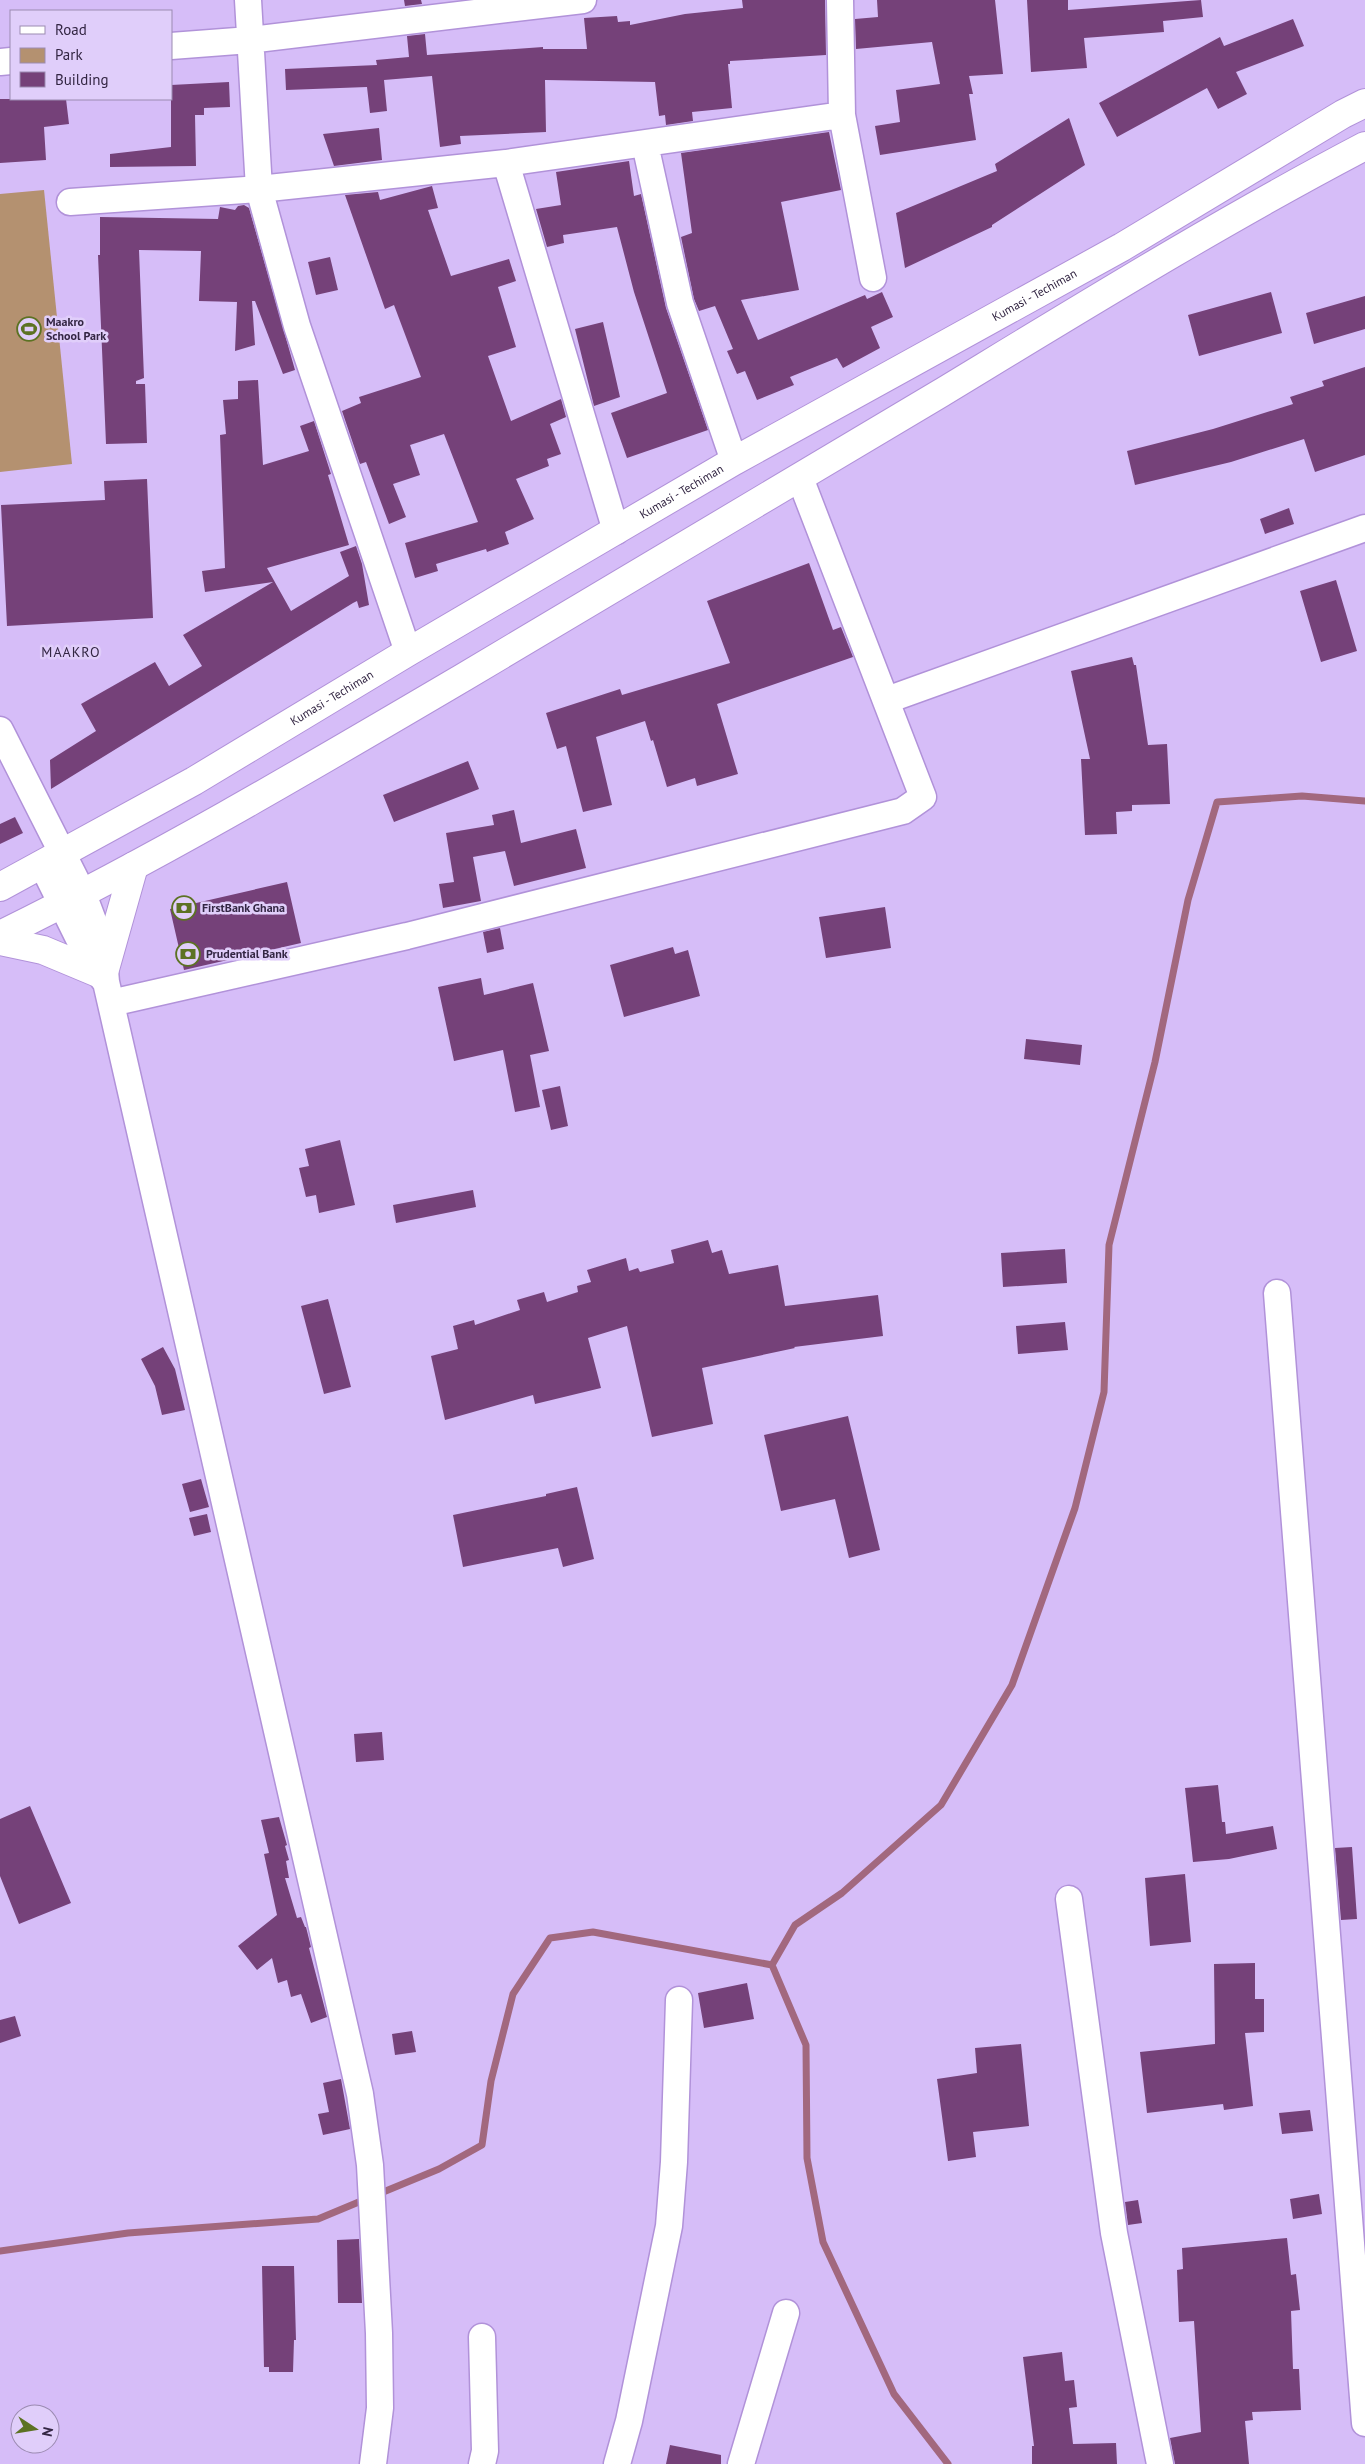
<svg xmlns="http://www.w3.org/2000/svg" width="1365" height="2464" viewBox="0 0 1365 2464" font-family="'PT Sans',sans-serif">
<style>
.green{fill:#b49170}
.lines{fill:none;stroke-linecap:round;stroke-linejoin:round}
.stream{stroke:#a2687e;stroke-width:7}
.building{fill:#754179}
.minor-casing{stroke:#b192d9;stroke-width:29}
.highway-casing{stroke:#b192d9;stroke-width:30}
.minor{stroke:#fff;stroke-width:26}
.highway{stroke:#fff;stroke-width:28}
.labels{text-anchor:middle;stroke-width:5;stroke-linejoin:round;paint-order:stroke}
.street-label{font-size:12px;fill:#332643;stroke:#e0cefa}
.poi-label{font-size:12px;font-weight:bold;fill:#332643;stroke:#e0cefa;text-anchor:start}
.neighbourhood-label{font-size:14px;letter-spacing:1px;fill:#332643;stroke:#e0cefa}
</style>
<rect width="100%" height="100%" fill="#d6bdf8"/>
<path class="green" d="M 44,190 L 72,464 L 0,472 L 0,194 Z"/>
<g class="lines">
<path class="stream" d="M 376,2195 L 439,2169 L 482,2145 L 491,2081 L 513,1994 L 550,1938 L 593,1932 L 772,1965
M 0,2251 L 128,2233 L 318,2219 L 366,2199
M 948,2464 L 894,2394 L 823,2242 L 807,2158 L 806,2045 L 772,1965 L 795,1925 L 842,1893 L 941,1805 L 1012,1685 L 1075,1508 L 1104,1392 L 1109,1245 L 1155,1062 L 1188,900 L 1217,802 L 1302,796 L 1365,801"/>
</g>
<path class="building" d="M 404,0 L 421,0 L 422,4 L 405,6 Z
M 742,0 L 825,0 L 826,55 L 730,61 L 730,64 L 728,64 L 732,108 L 692,112 L 693,121 L 666,125 L 665,115 L 659,116 L 655,82 L 545,80 L 546,132 L 460,136 L 461,144 L 440,147 L 432,76 L 384,80 L 387,111 L 370,113 L 367,87 L 286,90 L 285,69 L 377,65 L 376,60 L 409,57 L 407,36 L 425,34 L 427,55 L 543,47 L 543,49 L 587,49 L 584,18 L 617,16 L 618,22 L 630,21 L 630,25 L 685,14 L 743,8 Z
M 877,0 L 995,0 L 1003,74 L 969,76 L 973,94 L 969,94 L 976,140 L 880,155 L 875,126 L 900,122 L 896,90 L 940,84 L 932,42 L 856,49 L 855,19 L 878,17 Z
M 1027,0 L 1068,0 L 1068,10 L 1201,0 L 1203,17 L 1163,21 L 1164,32 L 1084,38 L 1087,68 L 1031,72 Z
M 1293,19 L 1304,46 L 1236,72 L 1247,94 L 1218,109 L 1207,88 L 1117,137 L 1099,103 L 1220,37 L 1224,46 Z
M 229,82 L 230,107 L 204,108 L 204,115 L 195,115 L 196,166 L 110,167 L 110,154 L 171,147 L 171,85 Z
M 0,99 L 66,99 L 69,124 L 44,127 L 46,160 L 0,163 Z
M 1069,118 L 1085,165 L 992,225 L 992,227 L 905,268 L 896,213 L 997,171 L 995,164 Z
M 379,128 L 382,160 L 334,166 L 323,134 Z
M 829,132 L 841,190 L 781,202 L 799,290 L 741,300 L 758,340 L 865,295 L 867,299 L 882,292 L 893,317 L 871,327 L 880,348 L 843,368 L 837,358 L 790,377 L 794,385 L 757,400 L 745,371 L 737,374 L 727,351 L 733,349 L 715,306 L 699,311 L 694,299 L 681,237 L 692,233 L 681,153 Z
M 629,161 L 634,196 L 641,194 L 666,308 L 708,430 L 627,458 L 611,413 L 667,393 L 634,292 L 617,227 L 563,235 L 564,243 L 547,247 L 536,209 L 561,205 L 556,172 Z
M 432,186 L 438,208 L 428,210 L 451,276 L 509,259 L 516,281 L 498,287 L 516,347 L 488,356 L 511,421 L 561,399 L 566,417 L 550,424 L 561,454 L 547,459 L 549,466 L 516,479 L 534,519 L 505,532 L 509,544 L 487,552 L 486,549 L 436,564 L 438,571 L 415,578 L 405,543 L 478,522 L 444,434 L 410,445 L 420,475 L 393,484 L 406,517 L 389,524 L 366,462 L 360,464 L 342,411 L 361,403 L 359,397 L 421,377 L 394,305 L 385,309 L 345,195 L 378,192 L 380,200 Z
M 244,205 L 249,208 L 295,370 L 283,374 L 255,301 L 252,301 L 255,345 L 235,351 L 237,302 L 199,301 L 201,251 L 139,250 L 144,378 L 136,381 L 136,384 L 145,384 L 147,443 L 106,444 L 98,255 L 100,255 L 100,217 L 218,219 L 220,207 L 235,210 L 238,206 Z
M 330,257 L 338,290 L 316,295 L 308,262 Z
M 1271,292 L 1282,333 L 1199,356 L 1188,315 Z
M 1365,296 L 1365,329 L 1314,344 L 1306,313 Z
M 603,322 L 620,397 L 594,406 L 575,329 Z
M 1365,367 L 1365,455 L 1315,472 L 1304,439 L 1231,462 L 1135,485 L 1127,451 L 1213,429 L 1293,404 L 1290,397 L 1324,386 L 1322,381 Z
M 258,380 L 263,465 L 309,451 L 300,426 L 314,421 L 331,474 L 328,475 L 349,545 L 267,568 L 291,611 L 349,576 L 340,552 L 356,546 L 362,564 L 369,605 L 359,608 L 357,601 L 353,603 L 51,789 L 50,760 L 96,731 L 81,704 L 155,662 L 169,686 L 202,666 L 183,635 L 273,582 L 205,592 L 202,571 L 225,568 L 220,435 L 226,434 L 223,400 L 238,399 L 238,381 Z
M 147,479 L 153,618 L 7,626 L 1,505 L 105,500 L 104,481 Z
M 1289,508 L 1294,524 L 1265,534 L 1260,519 Z
M 809,563 L 833,630 L 841,627 L 853,657 L 717,704 L 738,774 L 697,786 L 695,778 L 667,787 L 653,740 L 651,741 L 645,721 L 596,737 L 612,805 L 583,812 L 566,746 L 557,749 L 546,713 L 620,689 L 622,695 L 730,663 L 707,601 Z
M 1336,580 L 1357,651 L 1321,662 L 1300,591 Z
M 1132,657 L 1134,665 L 1136,665 L 1148,745 L 1167,744 L 1170,804 L 1132,805 L 1132,811 L 1116,812 L 1117,834 L 1085,835 L 1081,759 L 1090,759 L 1071,671 Z
M 468,761 L 479,789 L 394,822 L 383,795 Z
M 514,810 L 521,843 L 576,829 L 586,868 L 514,886 L 505,851 L 473,857 L 481,901 L 443,908 L 439,884 L 454,882 L 446,833 L 494,825 L 492,815 Z
M 15,817 L 23,833 L 0,844 L 0,824 Z
M 287,882 L 301,943 L 184,970 L 170,909 Z
M 885,907 L 891,948 L 826,958 L 819,917 Z
M 500,928 L 504,949 L 487,953 L 483,932 Z
M 673,947 L 675,954 L 688,950 L 700,996 L 624,1017 L 610,965 Z
M 481,978 L 484,995 L 533,983 L 549,1051 L 530,1055 L 540,1107 L 515,1112 L 503,1050 L 454,1061 L 438,987 Z
M 1026,1039 L 1082,1045 L 1080,1065 L 1024,1059 Z
M 560,1086 L 568,1126 L 551,1130 L 542,1090 Z
M 340,1140 L 355,1205 L 319,1213 L 316,1195 L 306,1197 L 299,1168 L 309,1166 L 305,1149 Z
M 473,1190 L 476,1207 L 396,1223 L 393,1205 Z
M 708,1240 L 712,1253 L 722,1250 L 729,1274 L 778,1265 L 785,1306 L 878,1295 L 883,1336 L 794,1347 L 795,1348 L 702,1368 L 713,1424 L 652,1437 L 627,1326 L 588,1338 L 601,1388 L 535,1404 L 533,1395 L 445,1420 L 431,1356 L 458,1349 L 453,1326 L 474,1320 L 475,1325 L 520,1310 L 517,1300 L 544,1292 L 547,1302 L 578,1292 L 577,1286 L 591,1282 L 587,1270 L 626,1258 L 629,1271 L 638,1268 L 640,1272 L 674,1263 L 671,1250 Z
M 1065,1249 L 1067,1283 L 1003,1287 L 1001,1253 Z
M 328,1299 L 351,1387 L 324,1394 L 301,1306 Z
M 1065,1322 L 1068,1350 L 1018,1354 L 1016,1326 Z
M 163,1347 L 175,1369 L 185,1410 L 162,1415 L 155,1386 L 141,1359 Z
M 848,1416 L 880,1550 L 849,1558 L 835,1499 L 781,1511 L 764,1435 Z
M 201,1479 L 209,1507 L 190,1512 L 182,1484 Z
M 577,1487 L 594,1559 L 563,1567 L 558,1548 L 463,1567 L 453,1515 L 546,1496 L 546,1494 Z
M 207,1514 L 211,1532 L 194,1536 L 189,1518 Z
M 382,1732 L 384,1760 L 356,1762 L 354,1734 Z
M 1218,1785 L 1222,1822 L 1225,1822 L 1226,1834 L 1273,1826 L 1277,1849 L 1229,1859 L 1193,1862 L 1185,1788 Z
M 30,1806 L 71,1903 L 19,1924 L 0,1876 L 0,1819 Z
M 279,1817 L 287,1845 L 285,1846 L 289,1860 L 286,1861 L 289,1878 L 285,1878 L 297,1918 L 301,1917 L 305,1927 L 306,1927 L 311,1947 L 309,1948 L 327,2017 L 311,2023 L 301,1994 L 291,1997 L 287,1980 L 278,1983 L 272,1958 L 257,1970 L 238,1946 L 277,1915 L 264,1854 L 269,1853 L 261,1820 Z
M 1352,1847 L 1357,1919 L 1341,1920 L 1335,1848 Z
M 1185,1874 L 1191,1942 L 1150,1946 L 1145,1878 Z
M 1255,1963 L 1255,1999 L 1264,1999 L 1264,2032 L 1245,2033 L 1253,2106 L 1224,2110 L 1223,2104 L 1147,2113 L 1140,2052 L 1215,2044 L 1214,1964 Z
M 747,1983 L 754,2019 L 704,2028 L 698,1993 Z
M 15,2016 L 21,2036 L 0,2043 L 0,2020 Z
M 412,2031 L 416,2052 L 395,2055 L 392,2034 Z
M 1021,2044 L 1029,2126 L 973,2132 L 976,2157 L 948,2161 L 937,2079 L 977,2073 L 975,2048 Z
M 341,2079 L 350,2129 L 323,2135 L 318,2114 L 329,2112 L 323,2083 Z
M 1310,2110 L 1313,2131 L 1282,2134 L 1279,2113 Z
M 1319,2194 L 1322,2214 L 1293,2219 L 1290,2199 Z
M 1138,2200 L 1142,2223 L 1128,2225 L 1125,2202 Z
M 1287,2238 L 1291,2275 L 1296,2274 L 1300,2310 L 1291,2311 L 1293,2369 L 1299,2369 L 1301,2410 L 1252,2412 L 1253,2420 L 1245,2421 L 1249,2464 L 1175,2464 L 1170,2438 L 1201,2432 L 1194,2321 L 1179,2322 L 1177,2270 L 1183,2269 L 1182,2248 Z
M 359,2239 L 362,2303 L 338,2303 L 337,2240 Z
M 262,2266 L 294,2266 L 296,2340 L 294,2340 L 293,2372 L 269,2372 L 269,2367 L 264,2367 Z
M 1062,2352 L 1065,2381 L 1074,2380 L 1077,2407 L 1069,2408 L 1073,2444 L 1116,2443 L 1117,2464 L 1032,2464 L 1032,2446 L 1034,2446 L 1023,2357 Z
M 670,2445 L 721,2455 L 721,2464 L 666,2464 Z"/>
<g class="lines">
<g class="minor-casing">
<path id="minor" d="M 248,0 L 259,189 L 297,326 L 408,652
M 840,0 L 842,115 L 873,278
M 171,46 L 250,40 L 583,0
M 0,62 L 11,61
M 645,144 L 680,303 L 734,461
M 506,163 L 616,531
M 70,202 L 259,189 L 506,163 L 842,115
M 887,700 L 1365,528
M 0,730 L 83,894 L 103,947 L 106,982 L 360,2094 L 370,2165 L 379,2333 L 380,2408 L 373,2464
M 42,864 L 87,955 L 104,980
M 111,1003 L 407,936 L 903,811 L 923,797 L 800,478
M 1277,1293 L 1365,2423
M 1069,1899 L 1114,2233 L 1160,2464
M 482,2337 L 485,2451 L 482,2464
M 617,2464 L 629,2421 L 669,2226 L 674,2162 L 679,2000
M 741,2464 L 786,2313"/>
</g>
<g class="highway-casing">
<g id="highway">
<path id="s1" d="M 0,887 L 194,781 L 408,652 L 734,461 L 1122,247 L 1343,114 L 1365,103"/>
<path d="M 0,935 C 159,857 311,767 464,677 C 623,583 782,489 941,393 C 1081,308 1220,222 1365,146"/>
<path d="M 0,941 L 43,950 L 98,973"/>
<path d="M 105,969 L 134,866"/>
</g>
</g>
<use href="#minor" class="minor"/>
<use href="#highway" class="highway"/>
</g>
<defs>
<g id="stadium-ring" transform="scale(1.25)"><circle r="9.5" fill="#e0cefa" stroke="#5c7223" stroke-width="1.5"/><path d="M0-5a6.5 5 0 1 0 0 10a6.5 5 0 1 0 0-10ZM-3.5-1.8h7v3.6h-7Z" fill="#5c7223"/></g>
<g id="bank-ring" transform="scale(1.25)"><circle r="9.5" fill="#e0cefa" stroke="#5c7223" stroke-width="1.5"/><path d="M-6-4H6V4H-6ZM0-2.3a2.3 2.3 0 1 0 0 4.6a2.3 2.3 0 1 0 0-4.6Z" fill="#5c7223"/></g>
</defs>
<g fill-rule="evenodd">
<use href="#stadium-ring" x="29" y="329"/>
<use href="#bank-ring" x="184" y="908"/>
<use href="#bank-ring" x="188" y="954"/>
</g>
<g class="labels">
<g class="street-label">
<text dy="4" stroke="none"><textPath href="#s1" startOffset="1192">Kumasi - Techiman</textPath></text>
<text dy="4" stroke="none"><textPath href="#s1" startOffset="788">Kumasi - Techiman</textPath></text>
<text dy="4" stroke="none"><textPath href="#s1" startOffset="382">Kumasi - Techiman</textPath></text>
</g>
<g class="poi-label">
<text x="46" y="326">Maakro<tspan x="46" dy="14">School Park</tspan></text>
<text x="202" y="912">FirstBank Ghana</text>
<text x="206" y="958">Prudential Bank</text>
</g>
<g class="neighbourhood-label">
<text x="71" y="657">MAAKRO</text>
</g>
</g>
<rect x="10" y="10" width="162" height="90" fill="#e0cefa" stroke="#9b8bb1"/>
<rect x="20" y="26" width="25" height="8" fill="#ffffff" stroke="#9b8bb1"/>
<text x="55" y="35" font-size="15" fill="#332643">Road</text>
<rect x="20" y="48" width="25" height="15" fill="#b49170" stroke="#9b8bb1"/>
<text x="55" y="60" font-size="15" fill="#332643">Park</text>
<rect x="20" y="72" width="25" height="15" fill="#754179" stroke="#9b8bb1"/>
<text x="55" y="85" font-size="15" fill="#332643">Building</text>
<g transform="translate(35 2429) rotate(102)"><circle r="24" fill="#e0cefa" stroke="#9b8bb1"/>
<path d="M0-4L9 19L0 12L-9 19Z" fill="#5c7223"/>
<text y="-8" font-size="14" font-weight="bold" text-anchor="middle" fill="#332643">N</text>
</g>
</svg>
